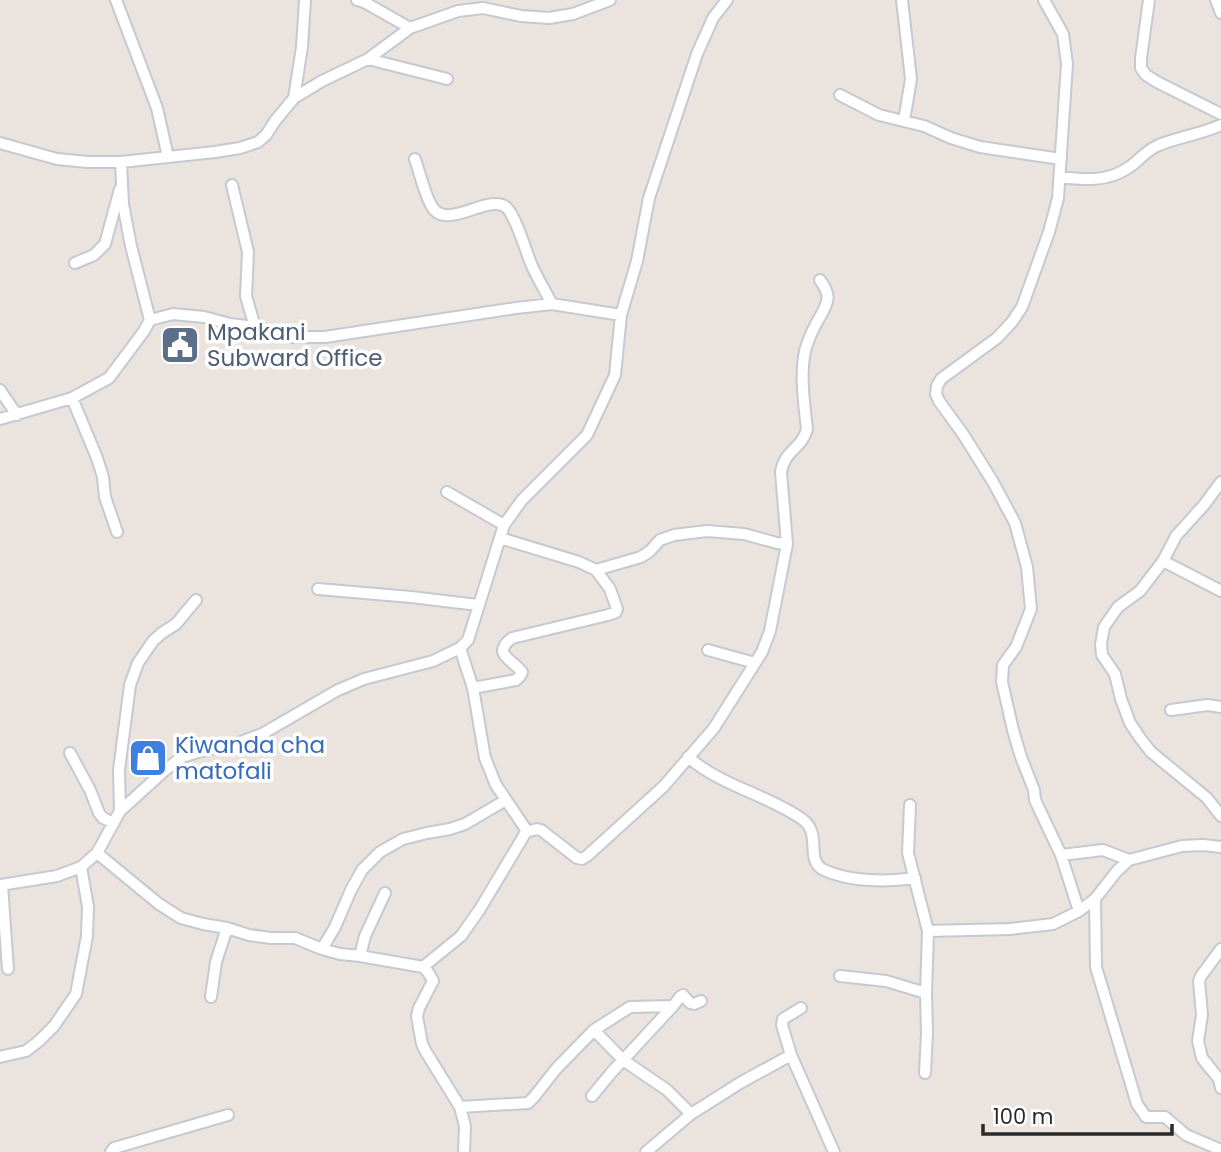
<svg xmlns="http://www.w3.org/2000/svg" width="1221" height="1152" viewBox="0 0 1221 1152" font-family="Poppins,sans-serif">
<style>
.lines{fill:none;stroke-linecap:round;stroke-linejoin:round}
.minor-casing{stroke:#c5c9d2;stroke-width:14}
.minor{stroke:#fff;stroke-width:10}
.labels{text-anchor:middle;stroke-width:7;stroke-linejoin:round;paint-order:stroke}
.service-label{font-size:23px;fill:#4e5e75;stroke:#fff;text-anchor:start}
.shop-label{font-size:23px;fill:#366cbe;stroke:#fff;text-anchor:start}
</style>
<rect width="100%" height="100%" fill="#eae3de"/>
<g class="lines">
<g class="minor-casing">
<path id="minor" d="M 116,0 L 157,108 L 168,157
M 357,0 L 364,2 L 410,28
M 902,0 L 911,79 L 904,121
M 1044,0 L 1063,34 L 1067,64 L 1058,198 L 1049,232 L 1022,307 L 1012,322 L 997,338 L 941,379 L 937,386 L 936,394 L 939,401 L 963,434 L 993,482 L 1015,523 L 1027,567 L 1031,609 L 1016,647 L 1003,665 L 1002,682 L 1013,730 L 1021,757 L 1034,790 L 1035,800 L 1061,855 L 1079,911
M 1149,0 L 1141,58 L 1141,68 L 1146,75 L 1157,82 L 1221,114
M 1216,0 L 1221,13
M 368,59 L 447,79
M 840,95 L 879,115 L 924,126 L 951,138 L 980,147 L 1061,159
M 294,98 L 302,47 L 305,0
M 0,143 L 57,159 L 88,162 L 121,162 L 215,152 L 240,148 L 258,142 L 266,135 L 275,121 L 294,98 L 322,81 L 368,59 L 410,28 L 458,11 L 483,8 L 521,16 L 549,18 L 573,14 L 610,0
M 415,159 C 420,174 424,192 431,205 C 445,233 488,193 506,207 C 516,216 526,252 532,266 C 538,279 545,291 552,304
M 121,162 L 123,204 L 131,246 L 150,320
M 1060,177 C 1084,180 1107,182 1128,168 C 1140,160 1145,151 1159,145 C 1179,137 1201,134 1221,125
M 232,185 L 248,252 L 246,296 L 255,327
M 75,263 L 94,255 L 105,244 L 120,189
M 0,390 L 17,415
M 72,398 L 97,458 L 103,477 L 105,497 L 117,532
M 0,419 L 72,398 L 109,378 L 144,331 L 150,320 L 173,314 L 204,317 L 230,324 L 255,327 L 291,337 L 325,337 L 516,308 L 552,304 L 621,315
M 1221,482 L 1204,505 L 1176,536 L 1163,561 L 1140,591 L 1118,607 L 1104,627 L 1101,644 L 1102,655 L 1115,674 L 1121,699 L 1130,723 L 1140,738 L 1151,752 L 1207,798 L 1221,816
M 447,492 L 504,525
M 1163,561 L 1221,591
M 596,570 L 641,557 L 650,551 L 660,540 L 674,535 L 707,531 L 744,534 L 777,543 L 787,544
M 318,589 L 411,597 L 478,605
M 460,648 L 473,688 L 485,758 L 496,785 L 525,828 L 526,832 L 480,909 L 461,936 L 423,967 L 428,972 L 433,981 L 419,1008 L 417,1016 L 422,1044 L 426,1052 L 460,1107 L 465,1126 L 464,1152
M 708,650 L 755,663
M 473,688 L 516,680 L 520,676 L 522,672 C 512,659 491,654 512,638 L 608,615 L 616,612 L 617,609 L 610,589 L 596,570 L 579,562 L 500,538
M 1171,710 L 1208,705 L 1221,707
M 70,753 L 90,790 L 99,813 L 103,818 L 114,823
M 688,757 C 721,786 766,794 802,819 C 823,834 804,860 824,870 C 849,882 888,882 915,878
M 120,811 L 119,770 L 130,685 L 138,663 L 153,641 L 162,633 L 176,624 L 196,600
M 526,832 L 537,829 L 541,830 L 577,858 L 582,859 L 587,856 L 664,786 L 714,728 L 762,652 L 770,631 L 787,544 L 781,472 C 785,449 802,449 807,429 C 804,403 800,376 805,351 C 808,340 815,325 821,315 C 829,301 831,295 820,280
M 97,853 L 159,904 L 181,918 L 203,924 L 227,928 L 249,935 L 271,938 L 295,938 L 322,949 L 340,954 L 360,956 L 423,967
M 1061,855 L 1103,850 L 1129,860
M 0,885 L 57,876 L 81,867 L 97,853 L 120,811 L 164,771 L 182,757 L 198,752 L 238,743 L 262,734 L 338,690 L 364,679 L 433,661 L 460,648 L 468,640 L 504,525 L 522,500 L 587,435 L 615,375 L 621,315 L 637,261 L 649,198 L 697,54 L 713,18 L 727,0
M 2,885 L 8,969
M 1095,899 L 1096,967 L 1137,1104 L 1146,1117 L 1165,1117 L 1186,1135 L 1221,1150
M 928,931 L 1010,929 L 1053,924 L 1079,911 L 1095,899 L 1117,871 L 1129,860 L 1182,846 L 1203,845 L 1221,847
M 322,949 L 335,927 L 351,890 L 362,870 L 380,852 L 403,839 L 427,833 L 450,829 L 465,824 L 506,800
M 1221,949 L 1201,976 L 1199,981 L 1202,1015 L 1198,1041 L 1202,1058 L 1219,1079 L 1221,1088
M 360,956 L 365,936 L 385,893
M 840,976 L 886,981 L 926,993 L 928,931 L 908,853 L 910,805
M 211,997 L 216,962 L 227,928
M 801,1008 L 783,1019 L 782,1025 L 791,1055 L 834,1152
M 594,1030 L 623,1060 L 667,1090 L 691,1114
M 0,1057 L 26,1051 L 39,1041 L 54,1026 L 76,994 L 87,936 L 88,907 L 81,867
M 925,1073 L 927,1033 L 926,993
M 592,1096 L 611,1073 L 673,1006
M 460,1107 L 528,1103 L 534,1097 L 556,1069 L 594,1030 L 630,1007 L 673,1006 L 680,997 L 683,995 L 690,1003 L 694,1004 L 701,1001
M 111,1152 L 114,1148 L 228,1115
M 646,1152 L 691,1114 L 740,1083 L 791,1055"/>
</g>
<use href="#minor" class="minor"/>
</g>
<defs>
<g id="civic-square" transform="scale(2.0125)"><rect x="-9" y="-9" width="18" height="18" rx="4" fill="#5c6f8a" stroke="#fff"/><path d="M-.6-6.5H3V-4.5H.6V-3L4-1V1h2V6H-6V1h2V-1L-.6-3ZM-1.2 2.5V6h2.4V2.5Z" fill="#fff"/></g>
<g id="shop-square" transform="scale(2.0125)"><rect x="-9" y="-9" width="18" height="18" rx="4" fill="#3f7fe0" stroke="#fff"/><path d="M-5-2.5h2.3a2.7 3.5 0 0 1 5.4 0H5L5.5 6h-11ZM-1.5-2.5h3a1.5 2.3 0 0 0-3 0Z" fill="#fff"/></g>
</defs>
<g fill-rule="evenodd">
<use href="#civic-square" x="180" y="345"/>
<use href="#shop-square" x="148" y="758"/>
</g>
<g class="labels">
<g class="service-label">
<text x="207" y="340">Mpakani<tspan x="207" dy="26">Subward Office</tspan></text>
</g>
<g class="shop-label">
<text x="175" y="753">Kiwanda cha<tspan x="175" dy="26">matofali</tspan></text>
</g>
</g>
<path d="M983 1124v10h189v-10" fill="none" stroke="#2a2a2a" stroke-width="3.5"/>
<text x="993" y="1124" font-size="21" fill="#2a2a2a" stroke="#ffffff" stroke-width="5" paint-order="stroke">100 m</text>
</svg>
